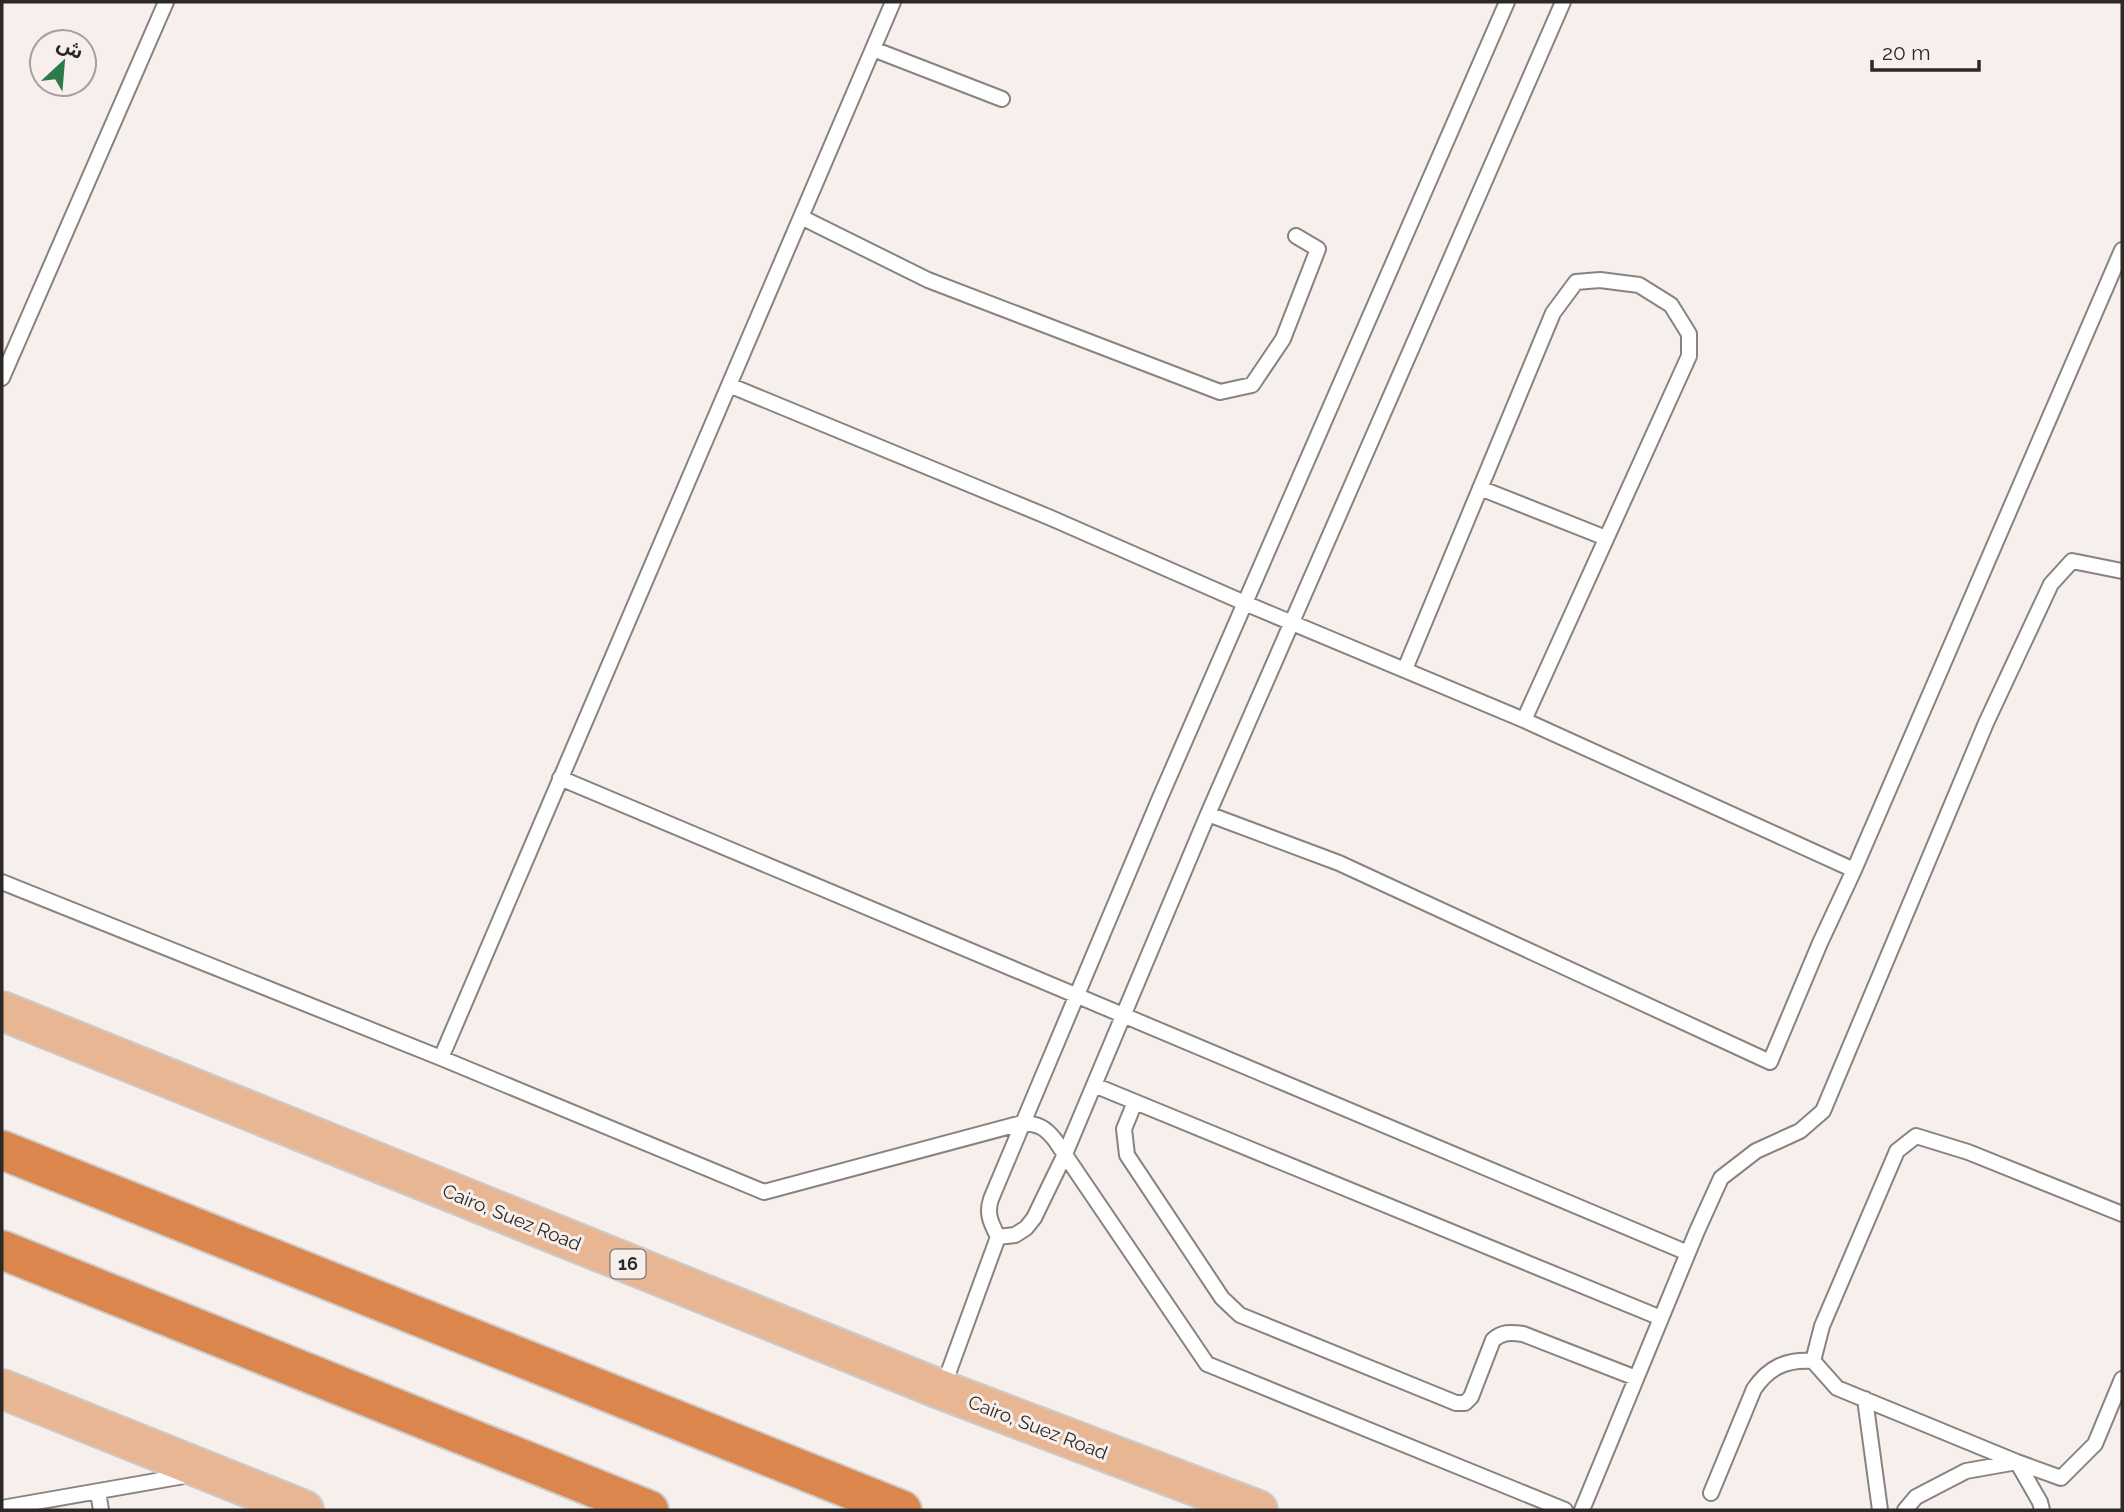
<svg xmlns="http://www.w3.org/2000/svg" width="2124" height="1512" viewBox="0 0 2124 1512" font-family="Raleway,'Noto Sans Arabic',sans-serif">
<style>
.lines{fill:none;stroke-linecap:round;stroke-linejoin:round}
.lane-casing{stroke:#89837f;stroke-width:18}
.primary-casing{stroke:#cccbcb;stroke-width:42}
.highway-casing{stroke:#cccbcb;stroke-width:42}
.lane{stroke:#fff;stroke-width:14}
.primary{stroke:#e9b694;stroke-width:38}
.highway{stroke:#da864d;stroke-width:38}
.labels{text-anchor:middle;stroke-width:6;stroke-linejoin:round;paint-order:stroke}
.shield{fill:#f6efeb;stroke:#686462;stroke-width:2}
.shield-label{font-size:18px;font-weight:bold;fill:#2b2827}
.street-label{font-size:19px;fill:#2b2827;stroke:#f6efeb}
</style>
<rect width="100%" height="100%" fill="#f6efeb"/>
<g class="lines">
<g class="lane-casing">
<path id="lane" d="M 873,49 L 1002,99
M 801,217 L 928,280 L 1220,392 L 1252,385 L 1283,339 L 1318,249 L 1296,236
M 2,378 L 166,2
M 729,385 L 1051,518 L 1247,604 L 1524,720 L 1854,870
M 1480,488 L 1606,538
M 1405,669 L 1553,313 L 1576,282 L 1600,280 L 1639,285 L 1671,305 L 1689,334 L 1689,356 L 1524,720
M 560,778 L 1688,1253
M 1208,814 L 1339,863 L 1770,1062 L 1820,943 L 1854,870 L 2122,250
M 2,882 L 441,1058 L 764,1192 L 1022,1123 C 1038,1124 1045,1127 1055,1140 L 1207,1364 L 1565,1510
M 441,1058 L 893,2
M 1094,1085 L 1661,1318
M 1135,1102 L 1124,1129 L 1127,1155 L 1222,1298 L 1240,1315 L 1456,1403 L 1465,1403 L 1471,1397 L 1493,1340 C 1502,1332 1510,1332 1523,1334 L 1636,1378
M 2122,1214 L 1968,1152 L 1916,1136 L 1897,1151 L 1822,1326 L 1813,1361 L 1837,1388 L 2017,1462 L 2061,1478 L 2095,1444 L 2122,1379
M 998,1237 L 1015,1235 L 1026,1228 L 1034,1218 L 1065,1154 L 1208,814 L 1563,2
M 998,1237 C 991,1223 986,1214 991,1199 L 1159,800 L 1507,2
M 942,1390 L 998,1237
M 1865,1399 L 1880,1510
M 98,1492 L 101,1510
M 1711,1493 L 1754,1389 C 1769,1367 1787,1359 1813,1361
M 2,1508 L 190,1475
M 1582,1510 L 1697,1231 L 1721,1178 L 1756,1151 L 1800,1131 L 1823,1111 L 1986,723 L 2051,584 L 2072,561 L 2122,571
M 1905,1510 L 1916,1497 L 1966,1471 L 2017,1462 L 2040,1502 L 2042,1510"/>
</g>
<g class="primary-casing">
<path id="primary" d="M 2,1011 L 942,1390 L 1258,1510
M 2,1389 L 304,1510"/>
</g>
<g class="highway-casing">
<path id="highway" d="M 2,1150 L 902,1510
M 2,1250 L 649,1510"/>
</g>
<use href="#lane" class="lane"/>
<use href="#primary" class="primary"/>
<use href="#highway" class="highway"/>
</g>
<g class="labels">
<rect class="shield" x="610.5" y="1249.5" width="35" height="29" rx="5"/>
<g class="shield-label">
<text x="628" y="1270">16</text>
</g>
<g class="street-label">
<text transform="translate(512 1217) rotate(22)" y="7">Cairo, Suez Road</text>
<text transform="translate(1038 1427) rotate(21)" y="7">Cairo, Suez Road</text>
</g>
</g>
<rect width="2124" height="1512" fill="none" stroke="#2b2827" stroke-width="7"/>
<g transform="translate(63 63) rotate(26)"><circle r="33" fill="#f6efeb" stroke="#a59f9d" stroke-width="2"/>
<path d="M0-5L12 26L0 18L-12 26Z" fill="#2c7a4a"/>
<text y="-10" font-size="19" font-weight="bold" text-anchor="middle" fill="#2b2827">ش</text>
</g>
<path d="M1872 60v10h107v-10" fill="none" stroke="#2b2827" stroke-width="3.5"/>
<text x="1882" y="60" font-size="21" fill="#2b2827" stroke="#f6efeb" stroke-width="5" paint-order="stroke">20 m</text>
</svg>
